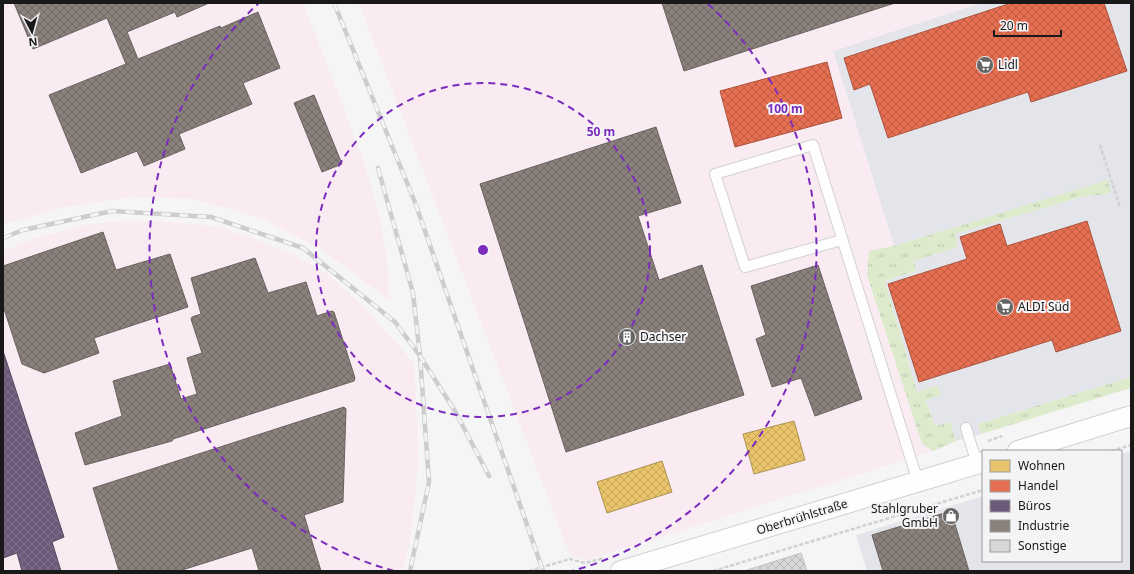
<svg xmlns="http://www.w3.org/2000/svg" width="1134" height="574" viewBox="0 0 1134 574" font-family="'Noto Sans',sans-serif">
<style>
.built{fill:#e4e5ea}
.industrial{fill:#f9ebf1}
.grass{fill:url(#grass-tufts)}
.homes{fill:url(#homes-cross-hatch);stroke:#ab9152}
.shops{fill:url(#shops-cross-hatch);stroke:#a95540}
.offices{fill:url(#offices-cross-hatch);stroke:#54465d}
.industry{fill:url(#industry-cross-hatch);stroke:#68625e}
.building{fill:url(#building-cross-hatch);stroke:#c2c2c3}
.lines{fill:none;stroke-linecap:round;stroke-linejoin:round}
.service-casing{stroke:#d1d1d2;stroke-width:12}
.minor-casing{stroke:#d1d1d2;stroke-width:22}
.path{stroke:#d1d1d1;stroke-width:2.5;stroke-dasharray:4 2;stroke-linecap:butt}
.service{stroke:#fefefe;stroke-width:10}
.minor{stroke:#fefefe;stroke-width:20}
.rail-casing{stroke:#cdcdcd;stroke-width:4.5}
.rail{stroke:#f4f4f7;stroke-width:3;stroke-dasharray:9;stroke-linecap:butt}
.ring{fill:none;stroke:#7b2cbf;stroke-width:2;stroke-dasharray:7 5}
.labels{text-anchor:middle;stroke-width:4;stroke-linejoin:round;paint-order:stroke}
.poi-label{font-size:12px;fill:#191919;stroke:#f4f4f7;text-anchor:start}
.street-label{font-size:12px;fill:#191919;stroke:#f4f4f7}
.centre{fill:#7b2cbf;stroke:#f4f4f7;stroke-width:2}
.ring-label{font-size:12px;text-anchor:middle;font-weight:bold;fill:#7b2cbf;stroke:#f4f4f7;stroke-width:4;stroke-linejoin:round;paint-order:stroke}
</style>
<defs>
<pattern id="grass-tufts" width="24" height="20" patternUnits="userSpaceOnUse"><rect width="24" height="20" fill="#ddeacc"/><path d="M3 7l-1-3M5 7V3M7 7l1-3M15 17l-1-3M17 17v-4M19 17l1-3" fill="none" stroke="#bdc8af"/></pattern>
<pattern id="homes-cross-hatch" width="8" height="8" patternUnits="userSpaceOnUse"><rect width="8" height="8" fill="#e9c46a"/><path d="M0 0l8 8M0 8l8-8" fill="none" stroke="#c7a85b"/></pattern>
<pattern id="shops-cross-hatch" width="8" height="8" patternUnits="userSpaceOnUse"><rect width="8" height="8" fill="#e76f51"/><path d="M0 0l8 8M0 8l8-8" fill="none" stroke="#ba5a42"/></pattern>
<pattern id="offices-cross-hatch" width="8" height="8" patternUnits="userSpaceOnUse"><rect width="8" height="8" fill="#6d597a"/><path d="M0 0l8 8M0 8l8-8" fill="none" stroke="#80718a"/></pattern>
<pattern id="industry-cross-hatch" width="8" height="8" patternUnits="userSpaceOnUse"><rect width="8" height="8" fill="#8a817c"/><path d="M0 0l8 8M0 8l8-8" fill="none" stroke="#706965"/></pattern>
<pattern id="building-cross-hatch" width="8" height="8" patternUnits="userSpaceOnUse"><rect width="8" height="8" fill="#d7d7d8"/><path d="M0 0l8 8M0 8l8-8" fill="none" stroke="#b8b8b9"/></pattern>
</defs>
<rect width="100%" height="100%" fill="#f5f5f6"/>
<path class="built" d="M 980,3 L 1131,3 L 1131,377 L 978,424 L 981,434 L 956,441 L 950,422 L 935,426 L 926,399 L 941,395 L 938,385 L 917,392 L 885,281 L 916,271 L 914,261 L 958,247 L 955,234 L 1078,198 L 1091,195 L 1103,195 L 1111,192 L 1107,181 L 894,246 L 833,51 Z
M 1131,451 L 1131,571 L 867,571 L 856,535 L 983,496 L 983,561 L 1121,561 L 1121,454 Z"/>
<path class="industrial" d="M 3,3 L 303,3 L 344,109 L 366,169 L 379,214 L 387,258 L 389,300 L 324,251 L 259,217 L 193,199 L 131,197 L 66,207 L 3,224 Z
M 359,3 L 980,3 L 833,51 L 894,246 L 869,251 L 867,275 L 922,444 L 933,451 L 587,560 L 570,555 Z
M 122,221 L 159,221 L 197,224 L 220,228 L 259,241 L 296,256 L 324,272 L 361,304 L 414,363 L 417,420 L 418,456 L 416,488 L 409,547 L 402,571 L 3,571 L 3,251 L 36,238 L 83,225 Z"/>
<path class="grass" d="M 1108,180 L 1111,192 L 1103,195 L 1091,195 L 1078,198 L 955,234 L 958,247 L 914,261 L 916,271 L 885,281 L 917,392 L 938,385 L 941,395 L 926,400 L 935,426 L 950,422 L 956,441 L 933,451 L 922,444 L 867,275 L 869,251 L 894,246 Z
M 1131,377 L 1131,388 L 981,434 L 978,424 Z"/>
<path class="homes" d="M 794,421 L 805,460 L 754,474 L 743,434 Z
M 662,461 L 672,492 L 607,513 L 597,482 Z"/>
<path class="shops" d="M 1011,3 L 1104,3 L 1127,71 L 1031,102 L 1028,92 L 888,138 L 870,84 L 854,90 L 844,58 Z
M 827,62 L 842,118 L 735,147 L 720,91 Z
M 1087,221 L 1121,331 L 1056,352 L 1052,340 L 919,382 L 888,284 L 967,259 L 960,237 L 1000,224 L 1007,246 Z"/>
<path class="offices" d="M 3,351 L 64,537 L 52,542 L 61,571 L 22,571 L 17,553 L 3,558 Z"/>
<path class="industry" d="M 14,3 L 209,3 L 177,17 L 175,12 L 127,32 L 138,59 L 220,26 L 221,28 L 258,12 L 280,68 L 243,83 L 252,104 L 179,134 L 185,149 L 144,166 L 137,151 L 81,173 L 49,95 L 126,64 L 107,18 L 33,49 Z
M 662,3 L 895,3 L 684,71 Z
M 314,95 L 342,164 L 322,172 L 294,103 Z
M 656,127 L 681,203 L 638,216 L 659,280 L 702,265 L 744,395 L 566,452 L 480,184 Z
M 103,232 L 116,270 L 170,254 L 188,307 L 94,338 L 99,353 L 44,373 L 22,364 L 3,306 L 3,266 Z
M 255,258 L 268,293 L 306,282 L 317,316 L 332,311 L 334,312 L 355,378 L 354,381 L 173,439 L 172,441 L 85,465 L 75,433 L 122,416 L 113,381 L 170,364 L 181,399 L 197,394 L 187,358 L 202,353 L 191,319 L 192,317 L 201,314 L 191,278 Z
M 818,265 L 862,399 L 815,416 L 801,378 L 772,387 L 756,339 L 766,335 L 751,286 Z
M 344,407 L 346,409 L 343,502 L 304,515 L 321,571 L 259,571 L 252,548 L 179,571 L 119,571 L 93,488 Z
M 951,511 L 969,571 L 883,571 L 872,535 Z"/>
<path class="building" d="M 801,553 L 807,571 L 744,571 Z"/>
<g class="lines">
<g class="service-casing">
<path id="service" d="M 842,240 L 745,267 L 715,174 L 813,145 L 918,482
M 966,428 L 977,464"/>
</g>
<g class="minor-casing">
<path id="minor" d="M 1018,451 L 1131,416
M 621,571 L 983,462"/>
</g>
<path class="path" d="M 1100,145 L 1120,207
M 988,441 L 1002,436
M 1111,451 L 1131,445
M 529,571 L 570,559 L 585,563 L 604,558
M 713,571 L 983,490"/>
<use href="#service" class="service"/>
<use href="#minor" class="minor"/>
<g class="rail-casing">
<path id="rail" d="M 334,3 L 416,205 L 543,571
M 378,168 L 413,293 L 420,356 L 429,482 L 410,571
M 3,238 L 23,230 L 112,211 L 211,217 L 303,248 L 395,322 L 420,356 L 455,411 L 489,476"/>
</g>
<use href="#rail" class="rail"/>
</g>
<g class="ring">
<circle cx="483" cy="250" r="167"/>
<path d="M394 571A333 333 0 0 1 258 4M708 4A333 333 0 0 1 572 571"/>
</g>
<defs>
<g id="supermarket-disc" transform="scale(0.9)"><circle r="9.5" fill="#666" stroke="#f4f4f7"/><path d="M-6-5.5h2.5l.6 2H6L4.5 2H-2.5L-4.4-4H-6ZM-1.5 3.2a1.3 1.3 0 1 0 .1 0ZM3 3.2a1.3 1.3 0 1 0 .1 0Z" fill="#fff"/></g>
<g id="building-disc" transform="scale(0.9)"><circle r="9.5" fill="#666" stroke="#f4f4f7"/><path d="M-4-6H4V6H1V3H-1V6H-4ZM-2.5-4.3h1.7v1.8h-1.7ZM.8-4.3h1.7v1.8H.8ZM-2.5-1h1.7V.8h-1.7ZM.8-1h1.7V.8H.8Z" fill="#fff"/></g>
<g id="shop-disc" transform="scale(0.9)"><circle r="9.5" fill="#666" stroke="#f4f4f7"/><path d="M-5-2.5h2.3a2.7 3.5 0 0 1 5.4 0H5L5.5 6h-11ZM-1.5-2.5h3a1.5 2.3 0 0 0-3 0Z" fill="#fff"/></g>
</defs>
<g fill-rule="evenodd">
<use href="#supermarket-disc" x="985" y="65"/>
<use href="#supermarket-disc" x="1005" y="307"/>
<use href="#building-disc" x="627" y="337"/>
<use href="#shop-disc" x="951" y="516"/>
</g>
<g class="labels">
<g class="poi-label">
<text x="998" y="69">Lidl</text>
<text x="1018" y="311">ALDI Süd</text>
<text x="640" y="341">Dachser</text>
<text x="938" y="513" text-anchor="end">Stahlgruber<tspan x="938" dy="14">GmbH</tspan></text>
</g>
<g class="street-label">
<text transform="translate(802 517) rotate(-17)" y="4">Oberbrühlstraße</text>
</g>
</g>
<circle cx="483" cy="250" r="6" class="centre"/>
<g class="ring-label">
<text x="785" y="113">100 m</text>
<text x="601" y="136">50 m</text>
</g>
<rect width="1134" height="574" fill="none" stroke="#191919" stroke-width="8"/>
<rect x="982" y="450" width="140" height="112" fill="#f4f4f7" stroke="#9c9c9e"/>
<rect x="990" y="460" width="20" height="12" fill="#e9c46a" stroke="#9c9c9e"/>
<text x="1018" y="470" font-size="12" fill="#191919">Wohnen</text>
<rect x="990" y="480" width="20" height="12" fill="#e76f51" stroke="#9c9c9e"/>
<text x="1018" y="490" font-size="12" fill="#191919">Handel</text>
<rect x="990" y="500" width="20" height="12" fill="#6d597a" stroke="#9c9c9e"/>
<text x="1018" y="510" font-size="12" fill="#191919">Büros</text>
<rect x="990" y="520" width="20" height="12" fill="#8a817c" stroke="#9c9c9e"/>
<text x="1018" y="530" font-size="12" fill="#191919">Industrie</text>
<rect x="990" y="540" width="20" height="12" fill="#d7d7d8" stroke="#9c9c9e"/>
<text x="1018" y="550" font-size="12" fill="#191919">Sonstige</text>
<g transform="translate(32 32) rotate(174)" stroke="#f4f4f7" stroke-width="3" paint-order="stroke">
<path d="M0-3L7 15L0 10L-7 15Z" fill="#191919"/>
<text y="-6" font-size="11" font-weight="bold" text-anchor="middle" fill="#191919">N</text>
</g>
<path d="M994 30v6h67v-6" fill="none" stroke="#191919" stroke-width="2"/>
<text x="1000" y="30" font-size="12" fill="#191919" stroke="#f4f4f7" stroke-width="3" paint-order="stroke">20 m</text>
</svg>
